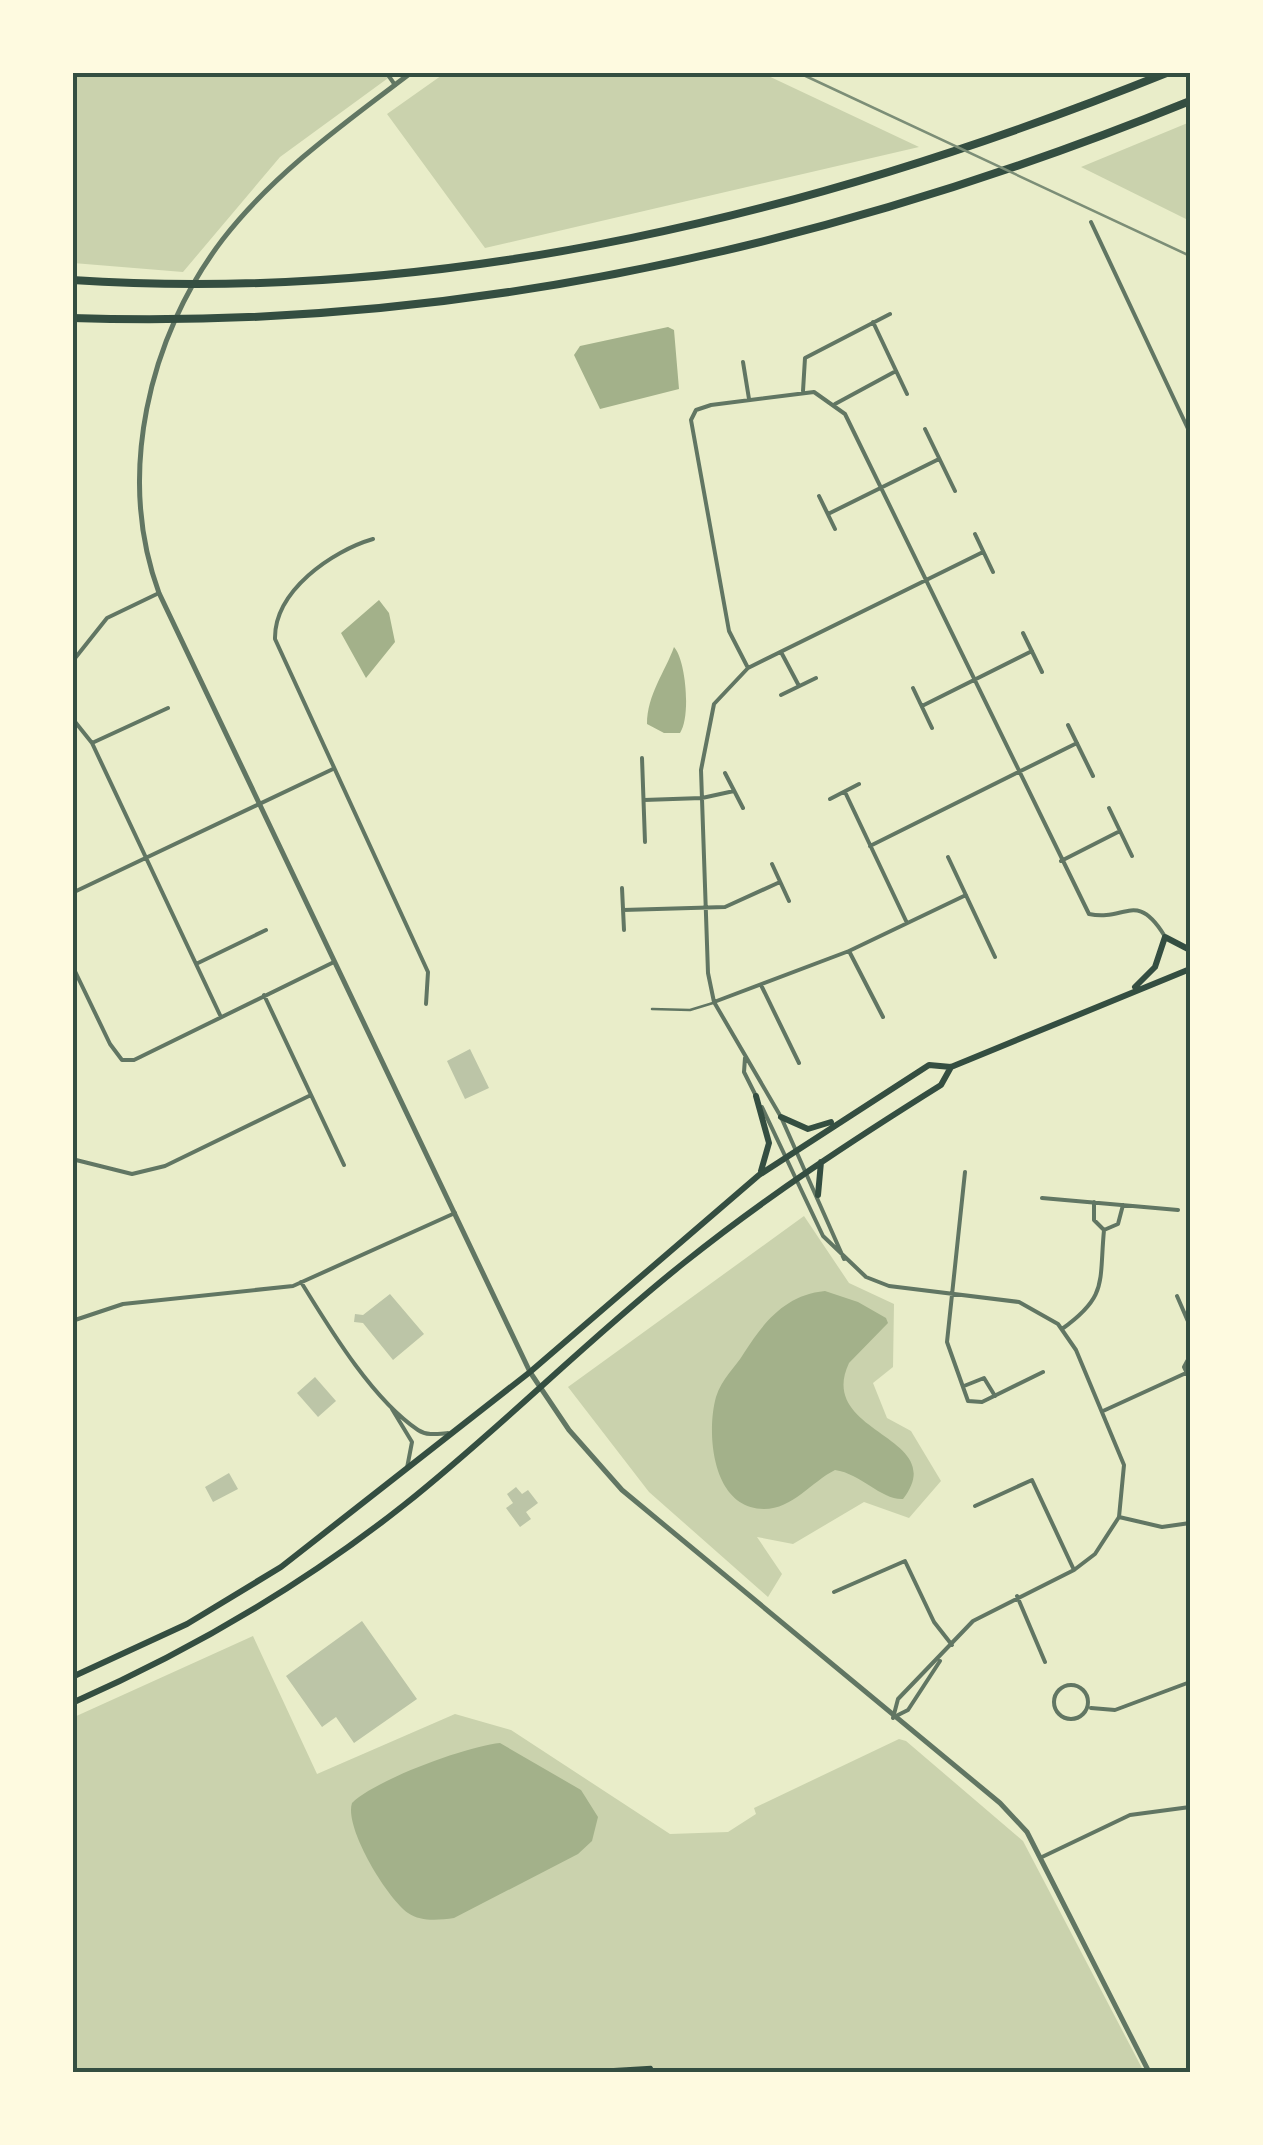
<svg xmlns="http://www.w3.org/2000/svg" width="1263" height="2145" viewBox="0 0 1263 2145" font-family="'Roboto Condensed',sans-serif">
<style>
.green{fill:#cad2ad}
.water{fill:#a3b18a}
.building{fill:#bcc5a7}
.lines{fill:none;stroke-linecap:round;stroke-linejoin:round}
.path{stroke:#344e41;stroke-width:2.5}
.service{stroke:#617663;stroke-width:2.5}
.minor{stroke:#617663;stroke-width:4}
.tertiary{stroke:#617663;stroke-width:5}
.secondary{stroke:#344e41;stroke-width:6}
.motorway{stroke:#344e41;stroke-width:8}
.rail{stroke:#7c8e77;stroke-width:2.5}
.neatline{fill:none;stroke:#344e41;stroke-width:4}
</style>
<rect width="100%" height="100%" fill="#e9edc9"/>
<path class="green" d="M 72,73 L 395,73 L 280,157 L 183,272 L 73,263 Z
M 445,73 L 762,73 L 919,147 L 485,248 L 387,114 Z
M 1190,122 L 1190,221 L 1081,167 Z
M 804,1216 L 849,1283 L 894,1304 L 893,1367 L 873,1383 L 887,1418 L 911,1431 L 941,1481 L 909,1518 L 864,1502 L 793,1544 L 757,1537 L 782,1574 L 768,1597 L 649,1492 L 568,1387 Z
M 253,1636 L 317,1774 L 455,1714 L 511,1730 L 670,1834 L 728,1832 L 756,1814 L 754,1808 L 899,1739 L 906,1741 L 1023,1841 L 1144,2072 L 73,2072 L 72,1718 Z"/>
<path class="water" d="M 668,327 L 674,330 L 679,389 L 600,409 L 574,355 L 580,346 Z
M 379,600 L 389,613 L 395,642 L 366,678 L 341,633 Z
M 674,647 C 686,660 691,717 680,733 L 664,733 L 647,724 C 647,695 665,672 674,647 Z
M 825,1291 L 858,1302 L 886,1318 L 888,1323 L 849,1363 C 815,1435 952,1435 903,1499 C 881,1500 862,1474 835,1470 C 811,1482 793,1509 764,1509 C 712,1509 706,1433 716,1397 C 722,1378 735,1368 744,1353 C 764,1322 785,1295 825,1291 Z
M 500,1743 L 581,1790 L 598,1817 L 592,1841 L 578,1854 L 454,1918 C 439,1920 421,1922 408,1913 C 386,1897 344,1827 352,1803 C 375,1780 467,1746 500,1743 Z"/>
<path class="building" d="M 470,1049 L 489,1088 L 465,1099 L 447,1061 Z
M 390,1294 L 424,1334 L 393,1360 L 363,1323 L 354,1322 L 355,1314 L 363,1315 Z
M 315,1377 L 336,1401 L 318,1417 L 297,1393 Z
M 229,1473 L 238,1489 L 213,1502 L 205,1487 Z
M 516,1487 L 522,1494 L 528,1490 L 538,1503 L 526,1512 L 531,1519 L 520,1527 L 506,1508 L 513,1503 L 507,1494 Z
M 362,1621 L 417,1699 L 354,1743 L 336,1717 L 322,1727 L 286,1676 Z"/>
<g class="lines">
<path class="path" d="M 568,2072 L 651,2067 L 654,2072"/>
<path class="service" d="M 652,1009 L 690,1010 L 713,1003"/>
<path class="minor" d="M 386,72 L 395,85
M 1091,222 L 1190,433
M 873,322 L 907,394
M 743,362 L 749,399
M 803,391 L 805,358 L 890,314
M 835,404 L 896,371
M 925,429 L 955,491
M 819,496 L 835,529
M 828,514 L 939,459
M 975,534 L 993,572
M 373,539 C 332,551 274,591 275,639 L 428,972 L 426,1004
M 72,577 L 72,592
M 1023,633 L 1042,672
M 781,652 L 799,686
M 72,662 L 107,618 L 159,593
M 748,668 L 729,631 L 691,420 L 696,410 L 711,405 L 814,392 L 845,414 L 1089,914 C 1125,922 1136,890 1164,935
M 913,688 L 932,728
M 781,695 L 816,678
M 922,706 L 1032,651
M 72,718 L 92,743 L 220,1015
M 1068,725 L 1093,776
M 92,743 L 168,708
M 642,758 L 645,842
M 725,773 L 743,808
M 845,792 L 907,923
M 830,799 L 859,784
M 644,800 L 702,798 L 734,791
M 1109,808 L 1132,856
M 870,846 L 1077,743
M 948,857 L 995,957
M 1061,861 L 1120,831
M 772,864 L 789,901
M 622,888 L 624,930
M 72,893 L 333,769
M 623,910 L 725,907 L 780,882
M 849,951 L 883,1017
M 196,964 L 266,930
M 72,965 L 110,1044 L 122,1060 L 134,1060 L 334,962
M 761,985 L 799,1063
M 264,995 L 344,1165
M 714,1002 L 849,951 L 966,895
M 745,1058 L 744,1072 L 755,1094
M 762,1107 L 823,1236 L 866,1277 L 889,1286 L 1019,1302 L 1058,1324 L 1076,1350 L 1124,1465 L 1119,1517 L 1095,1554 L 1074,1570 L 973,1621 L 898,1699 L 893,1718
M 72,1159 L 132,1174 L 165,1166 L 311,1095
M 965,1172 L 947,1342 L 968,1401 L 982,1402 L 1043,1372
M 1042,1198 L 1178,1210
M 1094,1202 L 1094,1220 L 1104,1230 L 1118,1224 L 1123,1205
M 844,1259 L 781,1117 L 714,1002 L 708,973 L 701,770 L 714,704 L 748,668 L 983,552
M 301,1282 C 330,1329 372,1399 418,1430 C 427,1436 437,1434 448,1433
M 1177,1296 L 1190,1326
M 72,1321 L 123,1304 L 293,1286 L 455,1213
M 1062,1329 C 1108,1296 1099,1283 1104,1230
M 1190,1356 L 1184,1367 L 1190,1379
M 964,1386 L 984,1378 L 995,1396
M 392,1409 L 412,1442 L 407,1468
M 1103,1411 L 1186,1373
M 975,1506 L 1032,1480 L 1074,1570
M 1119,1517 L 1162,1527 L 1190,1523
M 834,1592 L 905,1561 L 934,1622 L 952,1645
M 1017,1596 L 1045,1662
M1054 1702a17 17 0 1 1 34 0a17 17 0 1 1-34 0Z
M 1091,1708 L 1115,1710 L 1190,1682
M 898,1715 L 908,1710 L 940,1661
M 1042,1857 L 1130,1815 L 1190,1807"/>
<path class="tertiary" d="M 412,72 C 346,122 274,173 223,239 C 148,337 116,476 159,593 L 530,1372 L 569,1430 L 622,1490 L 1000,1803 L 1027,1832 L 1149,2072"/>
<path class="secondary" d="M 1135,987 L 1155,967 L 1165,937 L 1190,950
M 756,1096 L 769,1143 L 761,1171
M 781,1117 L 808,1129 L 831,1122
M 818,1195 L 821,1162
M 72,1677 L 187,1624 L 281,1567 L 530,1372 L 759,1175 L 929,1065 L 951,1067 L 1190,969
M 72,1703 C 190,1651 304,1584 404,1505 C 501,1428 588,1339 685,1262 C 766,1197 853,1140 941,1085 L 951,1067"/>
<path class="motorway" d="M 72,280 C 449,305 822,212 1169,72
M 72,318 C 460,331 833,246 1190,101"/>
<path class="rail" d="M 797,72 L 1190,256"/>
</g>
<rect width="1263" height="2145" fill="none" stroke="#fefae0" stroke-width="150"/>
<rect x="75" y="75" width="1113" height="1995" class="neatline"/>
</svg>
